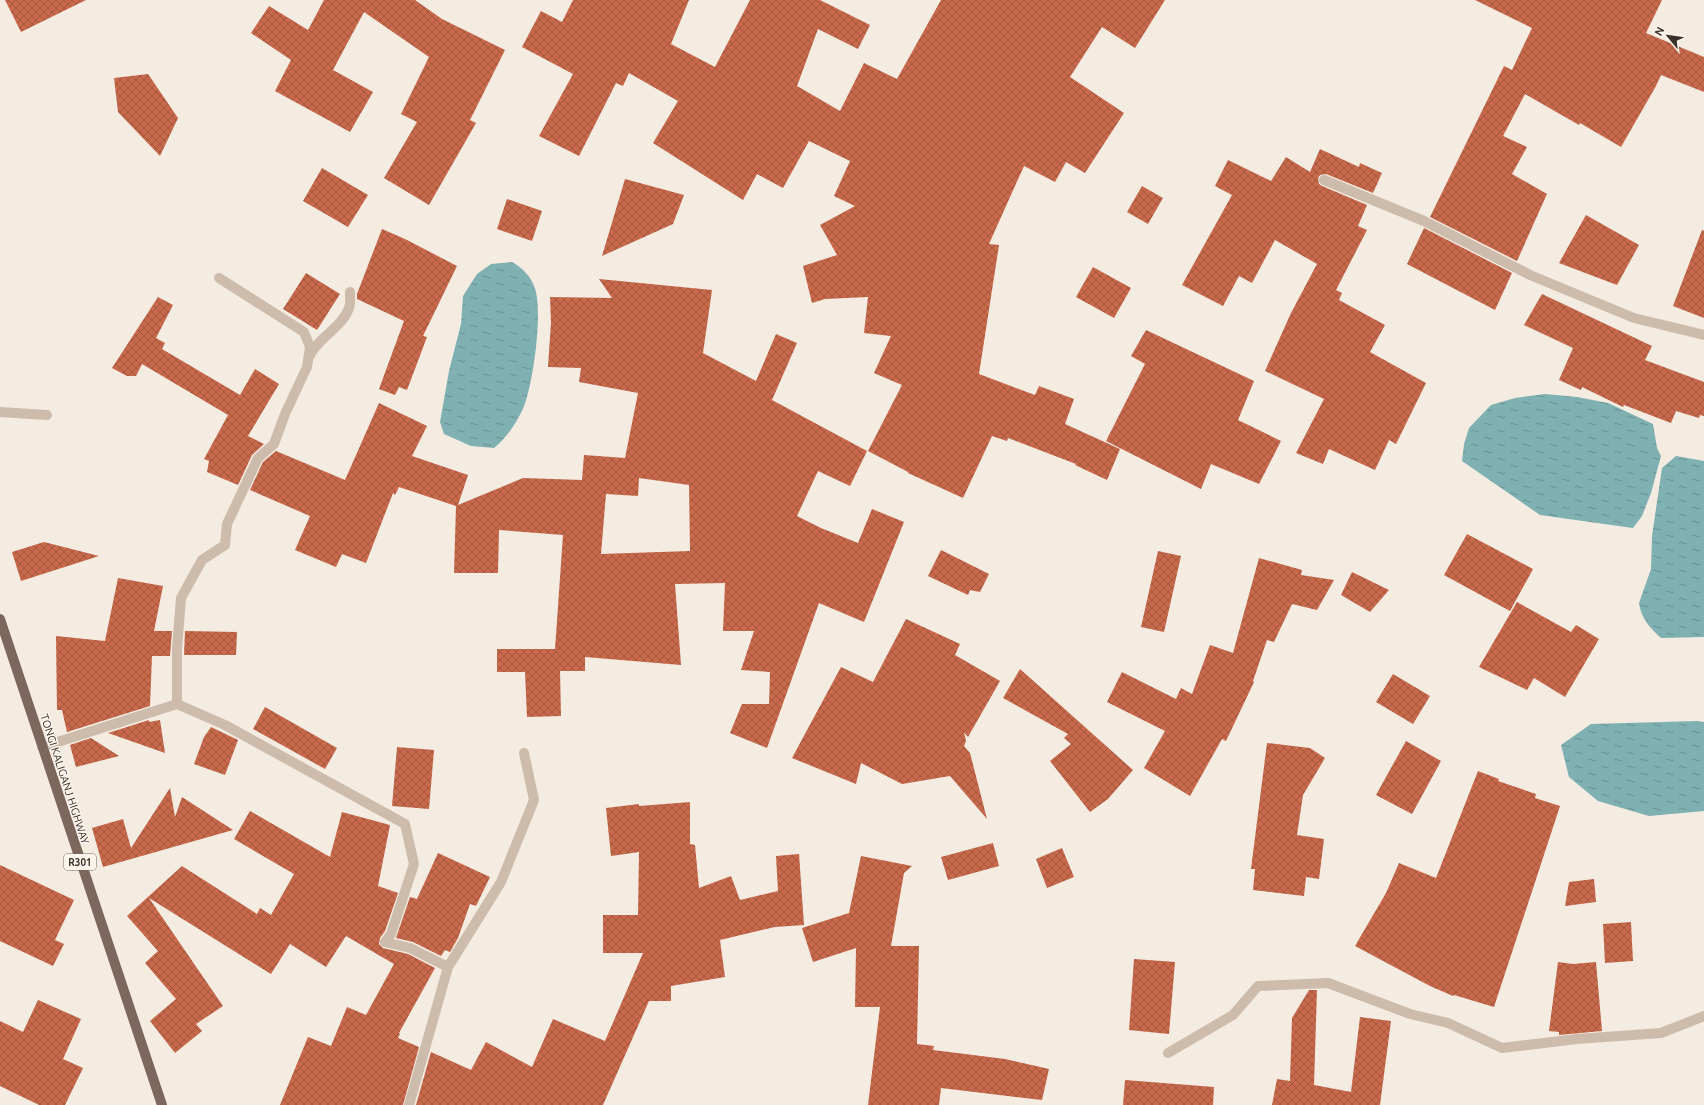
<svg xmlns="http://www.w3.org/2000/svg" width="1704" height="1105" viewBox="0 0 1704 1105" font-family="Ubuntu,sans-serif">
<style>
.water{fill:url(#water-ripples)}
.building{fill:url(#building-cross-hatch);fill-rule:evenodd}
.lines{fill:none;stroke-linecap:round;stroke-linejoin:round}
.street{stroke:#cdbbac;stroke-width:10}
.primary{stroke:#7d675c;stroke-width:10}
.labels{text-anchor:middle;stroke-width:3;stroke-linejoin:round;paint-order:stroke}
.shield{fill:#fbf5ee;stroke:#756b66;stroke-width:1}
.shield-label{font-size:10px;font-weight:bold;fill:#3b302b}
.street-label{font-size:11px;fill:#3b302b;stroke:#fbf5ee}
</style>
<defs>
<pattern id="water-ripples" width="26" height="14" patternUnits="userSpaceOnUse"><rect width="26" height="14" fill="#7fb0b2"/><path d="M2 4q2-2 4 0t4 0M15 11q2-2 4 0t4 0" fill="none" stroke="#699091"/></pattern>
<pattern id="building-cross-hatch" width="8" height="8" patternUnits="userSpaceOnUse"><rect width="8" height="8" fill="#c8694b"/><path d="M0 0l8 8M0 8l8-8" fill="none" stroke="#a4573f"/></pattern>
</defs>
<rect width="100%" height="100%" fill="#f4ebe1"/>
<path class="water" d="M 512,262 C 522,268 530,275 534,286 C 544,308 533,384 524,406 C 517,423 507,437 494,448 L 471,446 L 444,434 L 440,422 L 449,371 L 461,324 L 463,296 L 477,274 L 491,264 Z
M 1545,394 L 1577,397 L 1608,403 L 1653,424 L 1657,448 L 1661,456 L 1651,493 L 1642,516 L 1633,528 L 1540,515 L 1462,461 L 1464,444 L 1469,428 L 1491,405 L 1515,398 Z
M 1676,456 L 1704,461 L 1704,637 L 1661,638 C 1650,628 1641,618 1639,603 L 1651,569 L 1652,536 L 1662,468 Z
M 1697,721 L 1704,722 L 1704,811 L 1649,816 L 1598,801 L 1569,777 L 1561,745 L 1591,724 Z"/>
<path class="building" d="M 5,0 L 86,0 L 21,32 Z
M 324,0 L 415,0 L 442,19 L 505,50 L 470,120 L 476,123 L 429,205 L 384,178 L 417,122 L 401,114 L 429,57 L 364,12 L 333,70 L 373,92 L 350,132 L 275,91 L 291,60 L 251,33 L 269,6 L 308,30 Z
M 573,0 L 689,0 L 671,44 L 715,67 L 750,0 L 820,0 L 870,25 L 858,49 L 818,29 L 797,86 L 840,111 L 864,63 L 897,79 L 941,0 L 1165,0 L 1135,48 L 1102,27 L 1070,77 L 1124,113 L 1085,173 L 1066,162 L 1055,182 L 1024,166 L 989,244 L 999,245 L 979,374 L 1035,395 L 1039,386 L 1074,399 L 1065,424 L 1120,449 L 1107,480 L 1075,465 L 1076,464 L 1008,438 L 1007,441 L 992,436 L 963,498 L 908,473 L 908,472 L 868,451 L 902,385 L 874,373 L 891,336 L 864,333 L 868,297 L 825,299 L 812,303 L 803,266 L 837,255 L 820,225 L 855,206 L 834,196 L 850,161 L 809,141 L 783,188 L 757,174 L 743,200 L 653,143 L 678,101 L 629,73 L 623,86 L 616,83 L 579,156 L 539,136 L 573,74 L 522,47 L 541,11 L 562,22 Z
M 1475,0 L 1662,0 L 1646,33 L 1704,57 L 1704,92 L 1661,75 L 1656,86 L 1621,147 L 1580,123 L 1579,125 L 1525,94 L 1503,136 L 1527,147 L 1512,174 L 1547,194 L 1517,261 L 1430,217 L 1504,66 L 1512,70 L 1532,28 Z
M 148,74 L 178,118 L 160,156 L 118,112 L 114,78 Z
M 1320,149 L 1359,167 L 1360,163 L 1382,173 L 1373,193 L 1326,174 L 1320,175 L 1318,178 L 1319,184 L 1322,186 L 1367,205 L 1358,226 L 1367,230 L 1336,290 L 1342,293 L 1339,300 L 1385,325 L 1370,352 L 1426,383 L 1396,444 L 1389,440 L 1375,470 L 1329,449 L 1323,464 L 1296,453 L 1324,399 L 1265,371 L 1291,313 L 1317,264 L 1275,240 L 1252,283 L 1239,276 L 1223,306 L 1182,285 L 1232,195 L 1215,186 L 1228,160 L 1271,181 L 1286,157 L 1310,172 Z
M 322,168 L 368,195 L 348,227 L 303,201 Z
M 625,179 L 684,195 L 673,224 L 602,256 Z
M 1142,186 L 1163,198 L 1148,224 L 1127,212 Z
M 507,199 L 542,211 L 532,241 L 497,229 Z
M 1586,215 L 1639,245 L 1617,285 L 1559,263 Z
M 1424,228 L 1512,273 L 1495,310 L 1407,264 Z
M 382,229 L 405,239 L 457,266 L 423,336 L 427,337 L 407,390 L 399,387 L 395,395 L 379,389 L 404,321 L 357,299 L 357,294 Z
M 1702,230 L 1704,231 L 1704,318 L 1673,306 Z
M 1093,267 L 1131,288 L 1114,318 L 1076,297 Z
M 306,273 L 340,294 L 317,330 L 283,309 Z
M 599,279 L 712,290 L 703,353 L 756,381 L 776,334 L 797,343 L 772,400 L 867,451 L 850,486 L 818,471 L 797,516 L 821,528 L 858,543 L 872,509 L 904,522 L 864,622 L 819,603 L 767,748 L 730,733 L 742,704 L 769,704 L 770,672 L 741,670 L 754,631 L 723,631 L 725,583 L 675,584 L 681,665 L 585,657 L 585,671 L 560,671 L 561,716 L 527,717 L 525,672 L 497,672 L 497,649 L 555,649 L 563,535 L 499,530 L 498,573 L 454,573 L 456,506 L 399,487 L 395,495 L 393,493 L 366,563 L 342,554 L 336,567 L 295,550 L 310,516 L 250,490 L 263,462 L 276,451 L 345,480 L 379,403 L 427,426 L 412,456 L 468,475 L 458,505 L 523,478 L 582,480 L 584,455 L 625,458 L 638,393 L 579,382 L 581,368 L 548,367 L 551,322 L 550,297 L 612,298 ZM 639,478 L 689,485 L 690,551 L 601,554 L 606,494 L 638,496 Z
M 1542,294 L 1652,346 L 1645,360 L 1704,382 L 1704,416 L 1700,415 L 1699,418 L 1676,411 L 1671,423 L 1624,405 L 1623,407 L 1582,387 L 1581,390 L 1559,380 L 1573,348 L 1524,325 Z
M 158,297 L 173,305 L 156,338 L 165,343 L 162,349 L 240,395 L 255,369 L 279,384 L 248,436 L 264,444 L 252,455 L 238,485 L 207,472 L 209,461 L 204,459 L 228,415 L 142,364 L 136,376 L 127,376 L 112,368 Z
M 1146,330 L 1254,381 L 1238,420 L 1281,441 L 1259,484 L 1211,464 L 1201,489 L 1106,441 L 1145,364 L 1131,356 Z
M 1467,534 L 1533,569 L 1510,611 L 1444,575 Z
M 44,542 L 99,556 L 21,581 L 12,552 Z
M 941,550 L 989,574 L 980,592 L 970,590 L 968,595 L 928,576 Z
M 1158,551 L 1181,556 L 1164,632 L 1141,627 Z
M 1259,558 L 1302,570 L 1301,575 L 1334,580 L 1317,610 L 1292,604 L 1274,642 L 1267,640 L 1253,681 L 1254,682 L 1226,741 L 1222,739 L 1190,796 L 1144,768 L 1165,731 L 1107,702 L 1122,672 L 1176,699 L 1181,688 L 1192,694 L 1210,645 L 1233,653 Z
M 1352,572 L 1389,590 L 1370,612 L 1341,595 Z
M 118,578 L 163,586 L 154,631 L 172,631 L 170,656 L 152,656 L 150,706 L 67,732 L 62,710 L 57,710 L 56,636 L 105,641 Z
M 1517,602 L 1571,632 L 1576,625 L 1599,639 L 1565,697 L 1534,678 L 1527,690 L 1479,667 Z
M 906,619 L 960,644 L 955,655 L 1000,681 L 968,737 L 964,732 L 966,741 L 964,746 L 970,753 L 987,819 L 950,776 L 902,784 L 861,763 L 856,784 L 792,758 L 841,667 L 873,682 Z
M 185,631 L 237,632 L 236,655 L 184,655 Z
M 1020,669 L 1133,770 L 1108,799 L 1090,812 L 1050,761 L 1071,744 L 1064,738 L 1068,734 L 1003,698 Z
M 1393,674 L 1430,696 L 1413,724 L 1376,702 Z
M 265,707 L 337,748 L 325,769 L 253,729 Z
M 149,720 L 149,722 L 160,720 L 165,753 L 108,733 Z
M 211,727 L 238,740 L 225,775 L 194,764 L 204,737 Z
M 91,738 L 119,756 L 76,767 L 70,745 Z
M 1406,741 L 1441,761 L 1412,814 L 1376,795 Z
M 1267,743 L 1310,748 L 1325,758 L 1303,795 L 1297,835 L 1324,839 L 1319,879 L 1306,877 L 1304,896 L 1253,890 L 1255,869 L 1251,869 Z
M 397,747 L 434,750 L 429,809 L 392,806 Z
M 1478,771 L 1499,779 L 1498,781 L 1536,794 L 1535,798 L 1560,806 L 1494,1007 L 1454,995 L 1453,996 L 1430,986 L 1355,946 L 1386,893 L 1399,863 L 1436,878 Z
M 170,788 L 175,817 L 182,797 L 233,830 L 103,867 L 92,828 L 123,819 L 131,848 Z
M 690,802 L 690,844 L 695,845 L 699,888 L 731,876 L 740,900 L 778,891 L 776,856 L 799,854 L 804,925 L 775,927 L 720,940 L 725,977 L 671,986 L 671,1001 L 649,1001 L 603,1105 L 416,1105 L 431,1052 L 471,1070 L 486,1042 L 532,1067 L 553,1019 L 605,1041 L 643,953 L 603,953 L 603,915 L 638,915 L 639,852 L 611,856 L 606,808 L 639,804 L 639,806 Z
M 250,811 L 330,857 L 342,812 L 390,825 L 378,886 L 398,893 L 385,931 L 380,938 L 379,944 L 383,948 L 408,954 L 435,968 L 399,1033 L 400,1034 L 398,1038 L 419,1047 L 403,1105 L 280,1105 L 308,1037 L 331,1046 L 347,1007 L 366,1015 L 394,964 L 346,936 L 326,967 L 290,944 L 271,974 L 149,898 L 223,1006 L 196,1024 L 202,1031 L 175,1053 L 150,1021 L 176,999 L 145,963 L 158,951 L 127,916 L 182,866 L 257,914 L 260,908 L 271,915 L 294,874 L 234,839 Z
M 993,843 L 999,866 L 948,880 L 941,857 Z
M 1062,848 L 1074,877 L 1047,888 L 1036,859 Z
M 438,853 L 490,877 L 476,906 L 470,904 L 458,938 L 450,952 L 445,950 L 441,956 L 413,942 L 396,938 L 410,897 L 417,899 Z
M 861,856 L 912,866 L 904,873 L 891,946 L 919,946 L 917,1044 L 934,1046 L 933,1050 L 1005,1059 L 1049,1069 L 1042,1100 L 941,1088 L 939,1105 L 868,1105 L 880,1007 L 855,1007 L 856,948 L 813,962 L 802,928 L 849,913 Z
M 0,865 L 74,900 L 55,940 L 64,944 L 53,966 L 0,941 Z
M 1594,879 L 1596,902 L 1565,906 L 1569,882 Z
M 1631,922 L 1633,961 L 1605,963 L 1603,924 Z
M 1134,959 L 1175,962 L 1169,1034 L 1129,1030 Z
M 1558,962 L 1573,964 L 1596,962 L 1602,1031 L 1559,1035 L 1559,1032 L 1549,1031 Z
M 1309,990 L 1317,990 L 1314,1085 L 1351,1092 L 1360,1017 L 1391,1021 L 1380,1105 L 1272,1105 L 1277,1079 L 1290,1081 L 1292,1018 Z
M 38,1000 L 81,1019 L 63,1059 L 83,1068 L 65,1105 L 39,1105 L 0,1086 L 0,1021 L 23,1032 Z
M 1125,1080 L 1214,1087 L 1213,1105 L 1123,1105 Z"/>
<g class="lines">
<path class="street" d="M 1324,180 L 1424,221 L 1530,275 L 1634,318 L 1704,335
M 309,357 C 317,338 342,328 349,308 C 351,303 350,297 350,292
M 0,412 L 47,415
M 177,704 L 177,648 L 181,598 L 202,560 L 225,545 L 227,524 L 258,458 L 274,444 L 285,414 L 307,367 L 310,347 L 304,332 L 219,278
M 42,747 L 177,704 L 225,725 L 405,824 L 414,864 L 391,934 L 385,942 L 410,948 L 448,967
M 1168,1053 L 1233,1015 L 1258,986 L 1328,983 L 1410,1014 L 1448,1023 L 1502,1048 L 1577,1039 L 1661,1033 L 1704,1016
M 409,1105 L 448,967 L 501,882 L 534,800 L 524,753"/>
<path class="primary" d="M 0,619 L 162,1105"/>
</g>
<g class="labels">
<rect class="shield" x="64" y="854" width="32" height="16" rx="3"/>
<g class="shield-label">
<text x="80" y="866">R301</text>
</g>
<g class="street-label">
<text transform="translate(65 779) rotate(72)" y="4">TONGI KALIGANJ HIGHWAY</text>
</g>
</g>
<g transform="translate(1668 36) rotate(299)" stroke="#fbf5ee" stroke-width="3" paint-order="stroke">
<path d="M0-3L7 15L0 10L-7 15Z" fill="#3b302b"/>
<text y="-6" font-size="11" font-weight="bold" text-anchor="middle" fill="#3b302b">N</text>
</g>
</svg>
